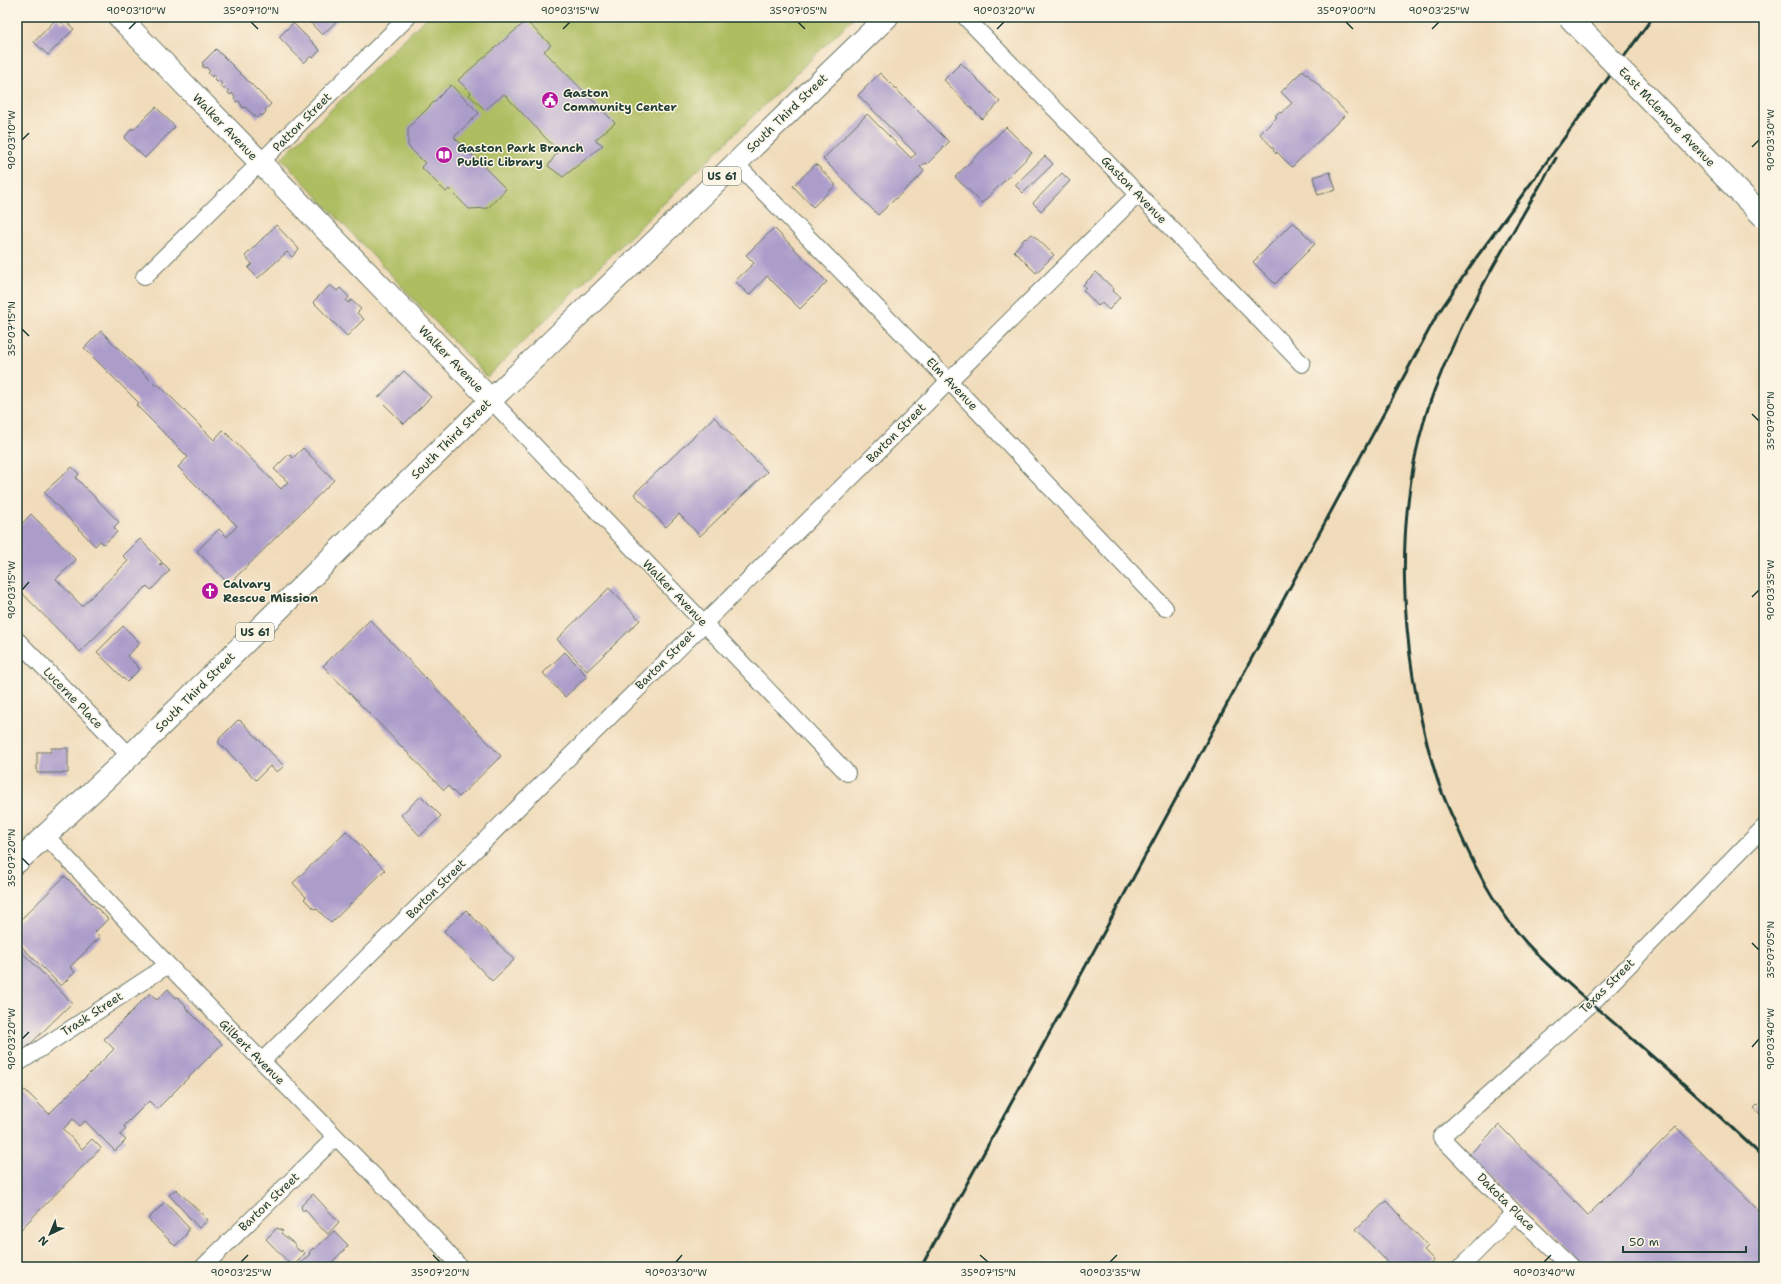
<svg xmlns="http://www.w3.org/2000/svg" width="1781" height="1284" viewBox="0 0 1781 1284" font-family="'Shantell Sans',sans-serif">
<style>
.park{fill:#adbd60;stroke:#667d4a}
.building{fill:#ab9cca}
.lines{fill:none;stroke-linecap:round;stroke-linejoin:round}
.street-casing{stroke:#687463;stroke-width:18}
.secondary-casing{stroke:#687463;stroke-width:24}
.primary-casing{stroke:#687463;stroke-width:24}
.street{stroke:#fff;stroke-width:16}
.secondary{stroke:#fff;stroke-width:22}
.primary{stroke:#fff;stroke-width:22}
.rail{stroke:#1f3d34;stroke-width:3}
.secondary-bridge-casing{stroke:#687463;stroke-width:24;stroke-linecap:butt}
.secondary-bridge{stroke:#fff;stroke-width:22}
.ticks{fill:none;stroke:#1f3d34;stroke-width:1.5}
.labels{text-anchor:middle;stroke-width:3;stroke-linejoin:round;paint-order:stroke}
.shield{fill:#fcf5e5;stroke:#617469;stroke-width:1}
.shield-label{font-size:11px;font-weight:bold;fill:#1f3d34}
.poi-label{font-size:12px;font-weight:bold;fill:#1f3d34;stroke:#fcf5e5;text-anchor:start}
.street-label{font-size:12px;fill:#1f3d34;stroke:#fcf5e5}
.neatline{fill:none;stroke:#1f3d34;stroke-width:1.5}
.ticks-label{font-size:10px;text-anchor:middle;fill:#1f3d34}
</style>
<rect width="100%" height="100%" fill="#fcf5e5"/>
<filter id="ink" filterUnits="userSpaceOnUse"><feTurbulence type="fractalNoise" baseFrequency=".025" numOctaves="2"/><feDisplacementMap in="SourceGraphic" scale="8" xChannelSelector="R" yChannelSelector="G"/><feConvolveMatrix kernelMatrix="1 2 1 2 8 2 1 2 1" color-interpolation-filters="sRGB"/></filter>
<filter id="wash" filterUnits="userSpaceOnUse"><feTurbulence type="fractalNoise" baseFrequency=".012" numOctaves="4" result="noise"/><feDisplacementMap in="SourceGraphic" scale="16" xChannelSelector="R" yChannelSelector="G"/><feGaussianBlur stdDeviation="0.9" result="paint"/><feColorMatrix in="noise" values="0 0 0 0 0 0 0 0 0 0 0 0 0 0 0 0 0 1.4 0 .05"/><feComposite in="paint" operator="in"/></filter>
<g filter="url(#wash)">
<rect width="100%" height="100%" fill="#f0dbba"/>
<path class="park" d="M 427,17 L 854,17 L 487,377 L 281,158 Z"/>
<g id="blocks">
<path class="building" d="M 305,17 L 339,17 L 340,18 L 322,35 Z
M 57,18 L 62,23 L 65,21 L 74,29 L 48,55 L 34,42 Z
M 526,21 L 551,45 L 544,51 L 615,123 L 595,140 L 603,145 L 563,177 L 548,166 L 558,151 L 504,94 L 485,110 L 469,95 L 471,93 L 458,80 Z
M 293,23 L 320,50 L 313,58 L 311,56 L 304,63 L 279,37 Z
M 216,49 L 271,104 L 265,110 L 266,112 L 262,116 L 260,115 L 257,118 L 245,107 L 243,108 L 239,101 L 237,102 L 234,99 L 235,97 L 232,93 L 230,95 L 228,93 L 229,91 L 226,88 L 224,89 L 220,86 L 222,84 L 219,80 L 217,82 L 214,79 L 216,77 L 213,75 L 212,77 L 208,73 L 210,71 L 206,67 L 204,68 L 202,66 L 204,65 L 202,63 Z
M 961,63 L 1000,102 L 982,119 L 944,80 Z
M 1303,70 L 1347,113 L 1292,167 L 1277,152 L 1276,154 L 1273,150 L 1274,149 L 1260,134 L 1277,117 L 1275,116 L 1279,112 L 1281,113 L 1292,103 L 1281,92 Z
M 880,73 L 949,142 L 927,164 L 925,163 L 920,167 L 924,171 L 921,175 L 878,215 L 823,159 L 867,114 L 911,158 L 916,154 L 858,95 Z
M 451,85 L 479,113 L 454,137 L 506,189 L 488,208 L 469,209 L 449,189 L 446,192 L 421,167 L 425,163 L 408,146 L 408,128 Z
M 156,107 L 175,127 L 145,158 L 124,138 L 132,128 L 133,130 Z
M 1006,127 L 1032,153 L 982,203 L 955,177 Z
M 1045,156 L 1053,164 L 1023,193 L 1015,185 Z
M 816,164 L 836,185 L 813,207 L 793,186 Z
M 1330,172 L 1336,190 L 1318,195 L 1313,177 Z
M 1062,173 L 1070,181 L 1041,211 L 1033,203 Z
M 1293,222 L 1315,244 L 1275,284 L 1253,262 Z
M 276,225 L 299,249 L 292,257 L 287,252 L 258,278 L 248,268 L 252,264 L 245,256 Z
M 774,228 L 827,282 L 800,309 L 767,276 L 749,295 L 735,281 L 754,263 L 746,255 Z
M 1032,234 L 1054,255 L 1036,273 L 1014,251 L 1025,238 L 1026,239 Z
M 1096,272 L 1114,289 L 1113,291 L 1120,297 L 1109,310 L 1102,303 L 1098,306 L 1083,290 L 1086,287 L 1083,285 Z
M 330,285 L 337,291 L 340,288 L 349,297 L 346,301 L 349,303 L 351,300 L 361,309 L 357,313 L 364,319 L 347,336 L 313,302 Z
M 101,331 L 156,386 L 158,384 L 214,440 L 223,430 L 281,489 L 288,482 L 274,469 L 289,454 L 293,458 L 303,448 L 334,480 L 229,584 L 197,551 L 219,529 L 227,537 L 237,526 L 178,467 L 188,457 L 136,405 L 139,403 L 84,348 Z
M 404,371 L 431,397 L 404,424 L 378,398 Z
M 714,417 L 767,472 L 700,536 L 679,514 L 666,527 L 634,494 Z
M 72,467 L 79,474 L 76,478 L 119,522 L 114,527 L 117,532 L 104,544 L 100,541 L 95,546 L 44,492 Z
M 31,514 L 76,560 L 56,579 L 82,606 L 128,561 L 123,556 L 140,539 L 162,562 L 159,565 L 160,566 L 163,563 L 170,570 L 151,590 L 147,586 L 80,652 L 17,588 L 17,529 Z
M 609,588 L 640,620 L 587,671 L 557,639 Z
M 370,620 L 501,756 L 459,797 L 448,786 L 444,790 L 323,666 Z
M 123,626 L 140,643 L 127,656 L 140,669 L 127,682 L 97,652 Z
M 565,652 L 587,676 L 565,697 L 543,673 Z
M 238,720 L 241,721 L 284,766 L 277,772 L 270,766 L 256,780 L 218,742 L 220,740 L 219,739 Z
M 51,748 L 68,748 L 68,773 L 37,773 L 37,752 L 51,752 Z
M 421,796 L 441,816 L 420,836 L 401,815 Z
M 346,831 L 385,870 L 331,923 L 316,908 L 314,909 L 304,899 L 306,897 L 293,883 Z
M 65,876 L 108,919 L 95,932 L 100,937 L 70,967 L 75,972 L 61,986 L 17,942 L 17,923 Z
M 466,910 L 514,960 L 492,981 L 444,931 Z
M 17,947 L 72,1003 L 17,1057 Z
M 168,989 L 176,998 L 178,997 L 186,1006 L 185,1007 L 222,1044 L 157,1109 L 149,1101 L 124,1126 L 126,1129 L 120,1135 L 126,1140 L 115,1151 L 85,1121 L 79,1126 L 73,1119 L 63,1129 L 82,1149 L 92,1139 L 101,1148 L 17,1233 L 17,1097 L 25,1090 L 49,1114 L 114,1049 L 104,1039 L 150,993 L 157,1000 Z
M 1764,1098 L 1764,1118 L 1754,1108 Z
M 1499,1125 L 1588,1215 L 1676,1127 L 1764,1216 L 1764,1267 L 1580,1267 L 1469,1155 Z
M 176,1189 L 208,1220 L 199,1228 L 169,1195 Z
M 313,1194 L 339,1222 L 328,1234 L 317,1224 L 305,1209 L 303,1211 L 301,1208 L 302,1207 L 301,1206 Z
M 1386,1201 L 1428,1246 L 1424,1250 L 1434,1260 L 1426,1267 L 1392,1267 L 1356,1229 Z
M 165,1202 L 188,1227 L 188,1231 L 184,1237 L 175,1246 L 148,1219 Z
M 277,1228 L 283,1231 L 281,1233 L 296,1245 L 294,1246 L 301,1252 L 302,1250 L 305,1253 L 293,1267 L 266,1239 Z
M 334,1231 L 348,1245 L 347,1247 L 327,1267 L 306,1267 L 301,1263 L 310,1254 L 309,1253 L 313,1248 L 315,1249 Z"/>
</g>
</g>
<g filter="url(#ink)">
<use href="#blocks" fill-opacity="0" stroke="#687463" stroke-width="1"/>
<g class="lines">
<g class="street-casing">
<path id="street" d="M 965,17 L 1138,194 L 1302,364
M 735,163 L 949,381 L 1165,608
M 144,277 L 408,17
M 491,400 L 847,773
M 17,640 L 130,756
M 45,835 L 168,965 L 427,1230 L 460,1267
M 262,1061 L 1138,194
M 17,1064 L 168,965
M 203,1267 L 336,1137
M 1461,1267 L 1515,1213
M 1571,1267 L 1515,1213 L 1441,1137 L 1592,1003 L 1764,827"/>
</g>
<g class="secondary-casing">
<path id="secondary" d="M 119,17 L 491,400"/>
</g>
<g class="primary-casing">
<path id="primary" d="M 17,862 L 130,756 L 491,400 L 887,17"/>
</g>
<use href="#street" class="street"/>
<use href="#secondary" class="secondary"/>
<use href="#primary" class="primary"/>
<path class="rail" d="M 1556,158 C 1512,234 1465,308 1434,391 C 1390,509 1399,653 1435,772 C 1441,793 1450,812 1459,831 C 1477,873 1501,917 1533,950 C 1563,981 1597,1008 1629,1036 C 1675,1076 1720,1116 1764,1158
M 921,1267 L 1036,1058 L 1437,315 L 1476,258 L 1653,17"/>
<g class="secondary-bridge-casing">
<path id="secondary-bridge" d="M 1569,17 L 1764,217"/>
</g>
<use href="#secondary-bridge" class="secondary-bridge"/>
</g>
</g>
<path class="ticks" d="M 251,22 L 258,29M 798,22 L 805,29M 1346,22 L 1353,29M 129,29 L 136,22M 563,29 L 570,22M 997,29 L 1004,22M 1432,29 L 1439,22M 22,140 L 29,133M 1752,147 L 1759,140M 22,329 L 29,336M 1752,414 L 1759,421M 22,590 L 29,582M 1752,597 L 1759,590M 22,858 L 29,865M 1752,943 L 1759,950M 22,1039 L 29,1032M 1752,1047 L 1759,1039M 433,1255 L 440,1262M 980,1255 L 988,1262M 241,1262 L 248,1255M 676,1262 L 682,1255M 1110,1262 L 1117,1255M 1544,1262 L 1551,1255"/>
<defs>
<g id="civic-disc" transform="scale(0.9)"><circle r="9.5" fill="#b5179e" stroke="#fcf5e5"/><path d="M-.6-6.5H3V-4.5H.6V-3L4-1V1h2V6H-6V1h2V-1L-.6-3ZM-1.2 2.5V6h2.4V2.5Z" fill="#fff"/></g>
<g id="library-disc" transform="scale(0.9)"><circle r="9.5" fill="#b5179e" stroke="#fcf5e5"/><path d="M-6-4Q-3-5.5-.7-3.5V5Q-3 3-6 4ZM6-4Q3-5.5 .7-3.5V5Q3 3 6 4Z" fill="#fff"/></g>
<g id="church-disc" transform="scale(0.9)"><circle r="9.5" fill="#b5179e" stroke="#fcf5e5"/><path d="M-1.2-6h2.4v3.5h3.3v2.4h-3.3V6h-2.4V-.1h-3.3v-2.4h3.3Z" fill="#fff"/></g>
</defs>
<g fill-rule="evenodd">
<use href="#civic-disc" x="550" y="100"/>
<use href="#library-disc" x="444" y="155"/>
<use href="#church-disc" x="210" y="591"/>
</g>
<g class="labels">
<g class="shield">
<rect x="703" y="167" width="38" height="18" rx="3"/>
<rect x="236" y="623" width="38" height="18" rx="3"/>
</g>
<g class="shield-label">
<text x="722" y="180">US 61</text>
<text x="255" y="636">US 61</text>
</g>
<g class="poi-label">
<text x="563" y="97">Gaston<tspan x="563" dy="14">Community Center</tspan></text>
<text x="457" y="152">Gaston Park Branch<tspan x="457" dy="14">Public Library</tspan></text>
<text x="223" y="588">Calvary<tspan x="223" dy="14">Rescue Mission</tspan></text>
</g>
<g class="street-label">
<text transform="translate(787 113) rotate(-44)" y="4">South Third Street</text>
<text transform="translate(1667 117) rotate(46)" y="4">East Mclemore Avenue</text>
<text transform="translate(302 122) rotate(-45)" y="4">Patton Street</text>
<text transform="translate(225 127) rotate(46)" y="4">Walker Avenue</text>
<text transform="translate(1134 190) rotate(46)" y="4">Gaston Avenue</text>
<text transform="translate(451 359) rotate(46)" y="4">Walker Avenue</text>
<text transform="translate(952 384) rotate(46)" y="4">Elm Avenue</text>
<text transform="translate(896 433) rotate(-45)" y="4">Barton Street</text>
<text transform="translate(451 439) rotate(-45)" y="4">South Third Street</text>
<text transform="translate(675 593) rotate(46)" y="4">Walker Avenue</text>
<text transform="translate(665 660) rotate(-45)" y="4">Barton Street</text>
<text transform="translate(195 692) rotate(-45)" y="4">South Third Street</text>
<text transform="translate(73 698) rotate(46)" y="4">Lucerne Place</text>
<text transform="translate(436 889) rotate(-45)" y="4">Barton Street</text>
<text transform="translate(1607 986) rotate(-45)" y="4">Texas Street</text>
<text transform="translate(92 1014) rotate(-33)" y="4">Trask Street</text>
<text transform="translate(252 1052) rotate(45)" y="4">Gilbert Avenue</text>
<text transform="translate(269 1202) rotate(-44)" y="4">Barton Street</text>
<text transform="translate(1506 1202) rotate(45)" y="4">Dakota Place</text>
</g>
</g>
<rect width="1781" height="1284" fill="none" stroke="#fcf5e5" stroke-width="44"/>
<g transform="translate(50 1234) rotate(224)" stroke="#fcf5e5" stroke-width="3" paint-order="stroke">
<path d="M0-3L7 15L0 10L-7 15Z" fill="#1f3d34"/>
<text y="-6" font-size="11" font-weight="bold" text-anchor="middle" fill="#1f3d34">N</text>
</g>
<path d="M1623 1246v6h123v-6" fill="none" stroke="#1f3d34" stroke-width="2"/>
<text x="1629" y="1246" font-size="12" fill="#1f3d34" stroke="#fcf5e5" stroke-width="3" paint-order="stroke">50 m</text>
<rect x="22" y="22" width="1737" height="1240" class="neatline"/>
<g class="ticks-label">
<text x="136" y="14">90°03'10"W</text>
<text x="251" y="14">35°07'10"N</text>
<text x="570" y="14">90°03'15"W</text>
<text x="798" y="14">35°07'05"N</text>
<text x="1004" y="14">90°03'20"W</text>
<text x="1346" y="14">35°07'00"N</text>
<text x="1439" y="14">90°03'25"W</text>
<text transform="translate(11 140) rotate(-90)" y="4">90°03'10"W</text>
<text transform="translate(1770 140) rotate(-90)" y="4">90°03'30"W</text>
<text transform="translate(11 329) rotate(-90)" y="4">35°07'15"N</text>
<text transform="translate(1770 421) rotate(-90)" y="4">35°07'00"N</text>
<text transform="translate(11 590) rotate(-90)" y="4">90°03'15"W</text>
<text transform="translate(1770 590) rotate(-90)" y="4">90°03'35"W</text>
<text transform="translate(11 858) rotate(-90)" y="4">35°07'20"N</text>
<text transform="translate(1770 950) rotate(-90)" y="4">35°07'05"N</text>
<text transform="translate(11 1039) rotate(-90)" y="4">90°03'20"W</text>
<text transform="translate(1770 1039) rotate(-90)" y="4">90°03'40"W</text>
<text x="241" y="1276">90°03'25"W</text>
<text x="440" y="1276">35°07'20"N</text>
<text x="676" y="1276">90°03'30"W</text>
<text x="988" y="1276">35°07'15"N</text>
<text x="1110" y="1276">90°03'35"W</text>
<text x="1544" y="1276">90°03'40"W</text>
</g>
</svg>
